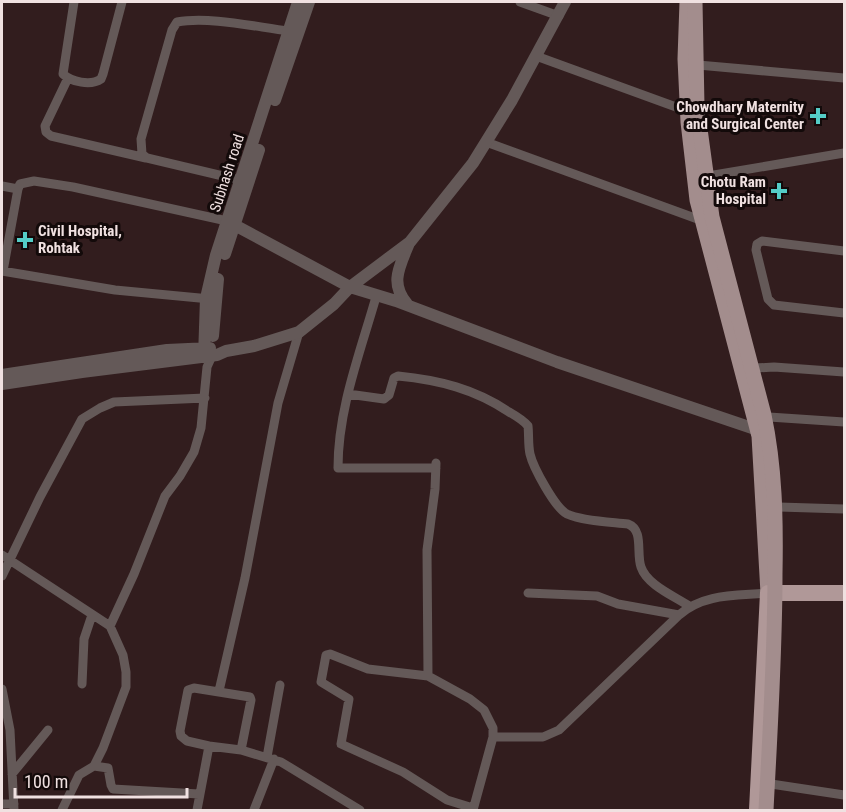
<svg xmlns="http://www.w3.org/2000/svg" width="846" height="812" viewBox="0 0 846 812" font-family="'Roboto Condensed',sans-serif">
<style>
.lines{fill:none;stroke-linecap:round;stroke-linejoin:round}
.minor{stroke:#645958;stroke-width:9}
.tertiary{stroke:#645958;stroke-width:12}
.primary{stroke:#a38d8d;stroke-width:15}
.trunk{stroke:#b09898;stroke-width:16}
.primary-bridge{stroke:#a38d8d;stroke-width:15}
.poi-dot{fill:#54cdc7;stroke:#130a0a;stroke-width:2}
.labels{text-anchor:middle;stroke-width:6;stroke-linejoin:round;paint-order:stroke}
.poi-label{font-size:15px;font-weight:bold;fill:#f0e1e1;stroke:#130a0a;text-anchor:end}
.street-label{font-size:15px;fill:#f0e1e1;stroke:#130a0a}
</style>
<rect width="100%" height="100%" fill="#321d1e"/>
<g class="lines">
<path class="minor" d="M 74,2 L 63,74 C 71,82 91,86 101,79 L 103,74 L 122,2
M 520,2 L 559,16
M 536,56 L 687,111
M 698,65 L 844,78
M 68,78 L 45,126 L 46,132 L 51,136 L 146,158
M 486,142 L 703,221
M 705,178 L 708,176 L 844,153
M 244,181 L 147,158 L 142,154 L 141,139 L 172,30 L 177,22 C 209,16 256,27 289,31
M 2,186 L 18,189
M 844,251 L 762,241 L 757,244 L 756,250 L 768,299 L 774,305 L 844,313
M 2,271 L 115,290 L 210,299
M 3,271 L 18,189 L 20,184 L 34,181 L 73,187 L 227,221
M 376,297 C 360,353 338,409 338,468 L 436,468
M 755,368 L 774,367 L 844,372
M 348,394 L 384,399 L 389,395 L 394,378 L 398,376 C 439,380 475,389 509,412 C 516,416 523,420 528,426 C 529,435 528,445 530,454 C 533,467 555,508 567,514 C 582,521 611,522 628,524 C 644,530 636,553 641,567 C 647,585 674,596 689,606
M 769,417 L 844,422
M 779,507 L 844,509
M 2,555 L 110,626
M 2,576 L 40,497 L 82,419 L 100,408 L 114,402 L 205,398
M 528,593 L 597,596 L 618,604 L 679,615
M 428,676 L 427,550 L 435,489 L 436,463
M 82,684 L 84,639 L 92,615
M 2,689 L 10,730 L 14,810
M 219,691 L 245,578 L 278,403 L 299,332
M 493,737 L 543,737 L 559,730 L 679,615 C 704,593 736,596 768,593
M 241,750 L 281,762 L 360,810
M 267,757 L 280,685
M 94,766 L 108,768 L 111,785 L 113,789 L 199,794
M 12,774 L 48,730
M 771,784 L 844,795
M 2,804 L 14,804
M 62,810 L 79,775 L 94,766 L 103,748 L 126,687 L 126,672 L 123,655 L 110,626 L 134,574 L 165,496 L 180,476 L 194,452 L 201,428 L 207,367 L 212,356
M 197,810 L 209,746 L 241,750 L 251,700 L 250,697 L 194,688 L 188,690 L 180,731 L 181,736 L 187,741 L 209,746
M 254,810 L 274,759
M 473,810 L 493,737 L 493,728 L 484,710 L 470,699 L 428,676 L 368,669 L 330,654 L 326,655 L 321,682 L 349,699 L 341,744 L 403,772 L 447,800 L 473,808"/>
<path class="tertiary" d="M 275,100 L 309,2
M 227,221 L 350,287 L 396,301 L 557,362 L 764,432
M 225,254 L 259,150
M 407,304 C 389,283 400,266 409,243
M 213,336 L 218,279
M 204,357 L 206,298 L 216,255 L 298,2
M 2,375 L 167,350 L 210,348
M 2,384 L 82,372 L 217,355 L 226,351 L 254,346 L 299,332 L 334,304 L 350,287 L 410,242 L 473,163 L 512,100 L 565,2"/>
<path class="primary" d="M 687,2 L 685,59 L 688,122 L 697,200 L 759,436 L 768,593"/>
<path class="trunk" d="M 757,810 L 768,593 L 844,593"/>
<path class="primary-bridge" d="M 695,2 L 697,107 L 712,217 L 764,415 C 775,467 776,520 775,574 C 775,653 770,732 766,810"/>
</g>
<g class="poi-dot">
<path d="M815 107h6v6h6v6h-6v6h-6v-6h-6v-6h6z"/>
<path d="M776 182h6v6h6v6h-6v6h-6v-6h-6v-6h6z"/>
<path d="M22 231h6v6h6v6h-6v6h-6v-6h-6v-6h6z"/>
</g>
<g class="labels">
<g class="poi-label">
<text x="804" y="112">Chowdhary Maternity<tspan x="804" dy="17">and Surgical Center</tspan></text>
<text x="766" y="187">Chotu Ram<tspan x="766" dy="17">Hospital</tspan></text>
<text x="38" y="236" text-anchor="start">Civil Hospital,<tspan x="38" dy="17">Rohtak</tspan></text>
</g>
<g class="street-label">
<text transform="translate(227 173) rotate(-72)" y="5">Subhash road</text>
</g>
</g>
<rect width="846" height="812" fill="none" stroke="#f0e1e1" stroke-width="6"/>
<path d="M15 788v9h172v-9" fill="none" stroke="#f0e1e1" stroke-width="3"/>
<text x="24" y="788" font-size="18" fill="#f0e1e1" stroke="#130a0a" stroke-width="4.5" paint-order="stroke">100 m</text>
</svg>
